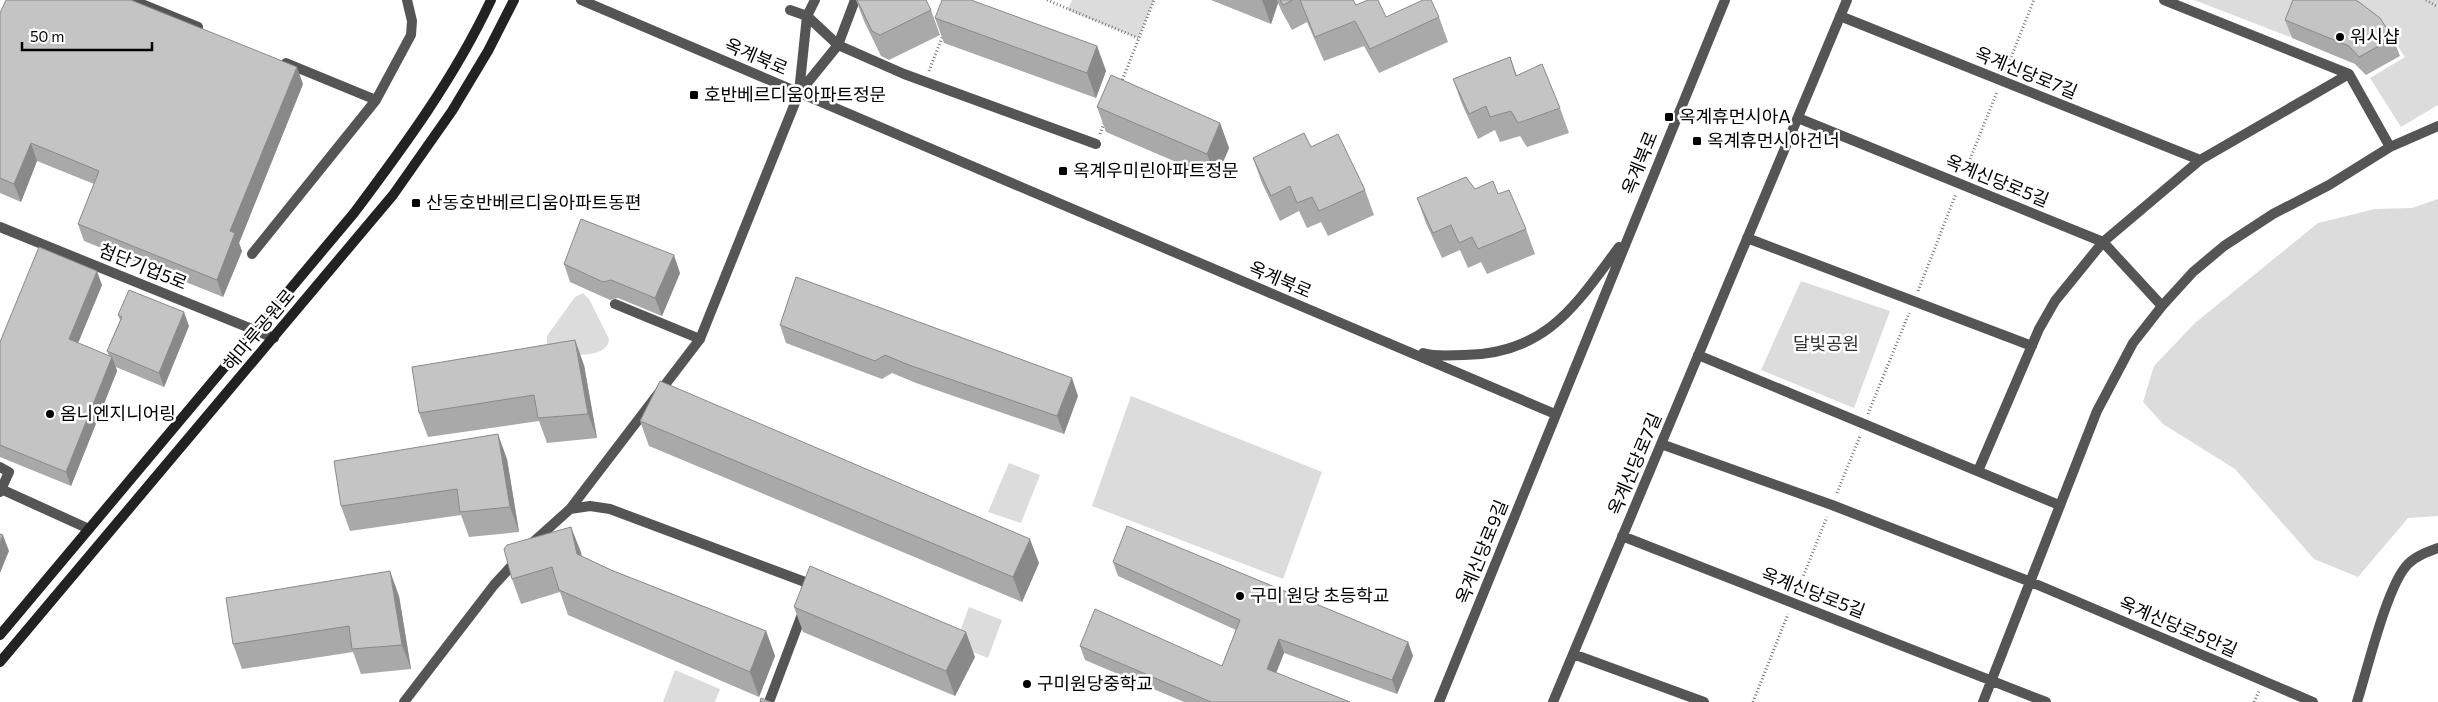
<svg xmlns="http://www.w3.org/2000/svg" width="2438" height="702" viewBox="0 0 2438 702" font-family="Commissioner,'Noto Sans KR',sans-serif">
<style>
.green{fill:#dcdcdc}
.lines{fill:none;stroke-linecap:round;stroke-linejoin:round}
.path{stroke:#777;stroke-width:3;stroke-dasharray:1 2.5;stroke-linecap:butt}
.lane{stroke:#555;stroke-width:10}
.street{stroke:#555;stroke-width:10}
.secondary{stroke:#222;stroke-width:10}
.wall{fill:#a9a9a9}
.shaded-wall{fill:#898989}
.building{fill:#c4c4c4;stroke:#898989}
.poi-dot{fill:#000;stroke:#fff;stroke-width:2}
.labels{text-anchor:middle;stroke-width:5;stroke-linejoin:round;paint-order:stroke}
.poi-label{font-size:18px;fill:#000;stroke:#fff;text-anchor:start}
.street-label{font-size:18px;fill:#000;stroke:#fff}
.park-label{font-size:18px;fill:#333;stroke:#fff}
</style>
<rect width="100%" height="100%" fill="#fff"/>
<path class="green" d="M 1072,0 L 1154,0 L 1138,38 L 1067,10 Z
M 2194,0 L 2304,0 L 2290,37 Z
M 2324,0 L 2438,0 L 2438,105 L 2401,127 L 2370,78 L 2405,57 L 2390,35 Z
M 2438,199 L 2438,516 L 2408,518 L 2358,577 L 2314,559 L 2235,469 L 2163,424 L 2143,402 L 2154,366 L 2195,323 L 2318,223 L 2375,209 L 2412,208 Z
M 1801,281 L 1890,311 L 1854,408 L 1761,370 Z
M 583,293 L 589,299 L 609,339 C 608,361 559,356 547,347 L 547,336 L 575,297 Z
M 1131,396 L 1322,472 L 1283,579 L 1092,506 Z
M 1009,463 L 1040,475 L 1021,523 L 988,512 Z
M 969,607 L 1002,620 L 988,658 L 955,645 Z
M 675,670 L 720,689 L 715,702 L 663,702 Z"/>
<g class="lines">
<path class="path" d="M 1047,0 L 1138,38
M 2426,0 L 2438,7
M 2006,70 L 2034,0
M 929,71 L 943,35
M 1121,83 L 1154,0
M 1100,134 L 1105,121
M 1965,172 L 1997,92
M 1918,291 L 1956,194
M 1868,414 L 1909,313
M 1837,493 L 1860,436
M 1797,592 L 1827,517
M 1753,702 L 1788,614
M 2254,702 L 2259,691"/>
<path class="lane" d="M 132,0 L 198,27
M 286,63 L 376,100
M 252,254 L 376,100 L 411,35 L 412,21 L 407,0
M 700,339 L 799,93
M 0,467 L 9,472 L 0,492
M 1,489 L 89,529"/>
<path class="street" d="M 581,0 L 1555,414
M 2164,0 L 2349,74 L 2390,147
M 790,10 L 807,16 L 838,45 L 904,74 L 1096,144
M 1840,16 L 2200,160
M 799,92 L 807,16 L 815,0
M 799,93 L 838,45 L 855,0
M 1798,118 L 2103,242 L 2162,306
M 0,227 L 274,338
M 1747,238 L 2032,346
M 1423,353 C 1437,357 1450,355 1464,355 C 1546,354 1575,306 1619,247
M 1698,355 L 2059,505
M 1661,444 L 1832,505 L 2031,582 L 2313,702
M 1978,471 L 2039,329 L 2055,301 L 2103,242 L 2200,160 L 2349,74
M 570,509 L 590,506 L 610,509 L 813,585 L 811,589
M 1622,536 L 2046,702
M 530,545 L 570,509 L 700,339 L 615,304
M 1573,654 L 1704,702
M 404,702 L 494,585 L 517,560
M 769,702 L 804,609
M 1439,702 L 1725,0
M 1553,702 L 1847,0
M 1983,702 L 2097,411 L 2133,343 L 2162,306 L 2193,272 L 2224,246 L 2273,214 L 2329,185 L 2390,147 L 2438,126
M 2357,702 C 2367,671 2387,585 2408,564 C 2416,556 2427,552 2438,548"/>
<path class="secondary" d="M 0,635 L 354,213 C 405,145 455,77 491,0
M 0,662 L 393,195 L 452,111 L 488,51 L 514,0"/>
</g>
<path class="wall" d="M 856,0 L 926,0 L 931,10 L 940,35 L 889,60 L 881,56 L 864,21 Z
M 1211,0 L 1353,0 L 1356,5 L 1386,17 L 1439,17 L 1448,42 L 1379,73 L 1364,46 L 1324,61 L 1307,22 L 1292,30 L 1282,12 L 1278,3 L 1271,24 Z
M 0,13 L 303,84 L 239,243 L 242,251 L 223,297 L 84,241 L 78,224 L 94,184 L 37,161 L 21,202 L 0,193 Z
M 935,18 L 1097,46 L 1106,71 L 1096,98 L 944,43 Z
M 2285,20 L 2393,38 L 2400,56 L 2366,75 L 2355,64 L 2292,38 Z
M 1510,57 L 1517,76 L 1560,108 L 1569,133 L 1527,147 L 1520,136 L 1500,142 L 1495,130 L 1478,139 L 1462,104 L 1453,79 Z
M 1097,107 L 1220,123 L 1229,148 L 1216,179 L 1106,132 Z
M 1311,147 L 1365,190 L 1374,215 L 1328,236 L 1321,222 L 1307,228 L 1299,211 L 1280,221 L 1262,183 L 1253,158 Z
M 1475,189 L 1498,194 L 1526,229 L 1535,254 L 1487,274 L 1481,262 L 1468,268 L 1460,250 L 1442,258 L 1426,223 L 1417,198 Z
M 564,264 L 680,273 L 662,316 L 618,298 L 610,300 L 570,282 Z
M 102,285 L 78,343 L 109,356 L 107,351 L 120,320 L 118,315 L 189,326 L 164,387 L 116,367 L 117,371 L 71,486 L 0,457 L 0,342 Z
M 780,325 L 1078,396 L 1064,434 L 916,383 L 892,373 L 882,379 L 786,343 Z
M 584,365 L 597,438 L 547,443 L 539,421 L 428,437 L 419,413 Z
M 640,421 L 1039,563 L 1022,602 L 649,446 Z
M 507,459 L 519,532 L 469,537 L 461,515 L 350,531 L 341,506 Z
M 571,527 L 581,556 L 611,570 L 766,631 L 775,656 L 759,697 L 568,615 L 560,592 L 521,604 L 512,579 Z
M 1113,562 L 1408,642 L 1413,656 L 1397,694 L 1284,653 L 1276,673 L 1350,702 L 1184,702 L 1085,660 L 1080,646 L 1222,666 L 1236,630 L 1118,576 Z
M 399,596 L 411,669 L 361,674 L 353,652 L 242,669 L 233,644 Z
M 794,607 L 975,657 L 955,696 L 803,632 Z"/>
<path class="shaded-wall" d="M 1262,0 L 1277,0 L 1278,3 L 1271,24 Z
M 1097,46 L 1106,71 L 1096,98 L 1087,73 Z
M 297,67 L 303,84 L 239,243 L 242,251 L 223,297 L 217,280 L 230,231 Z
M 1220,123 L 1229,148 L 1216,179 L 1207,154 Z
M 31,143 L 37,161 L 21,202 L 14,184 Z
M 674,255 L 680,273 L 662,316 L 655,298 Z
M 97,271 L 102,285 L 74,353 L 69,339 Z
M 184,312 L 189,326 L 164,387 L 159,373 Z
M 575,340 L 584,365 L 597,438 L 588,414 Z
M 112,357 L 117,371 L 71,486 L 66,472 Z
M 1072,378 L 1078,396 L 1064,434 L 1057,416 Z
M 498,434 L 507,459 L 519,532 L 510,507 Z
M 571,527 L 581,552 L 586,579 L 577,554 Z
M 3,535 L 9,551 L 0,573 L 0,543 Z
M 1030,539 L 1039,563 L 1022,602 L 1013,577 Z
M 390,571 L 399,596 L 411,669 L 402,645 Z
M 766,631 L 775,656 L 759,697 L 750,672 Z
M 966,632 L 975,657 L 955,696 L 946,671 Z
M 1279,639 L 1284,653 L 1272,683 L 1267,669 Z
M 1408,642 L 1413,656 L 1397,694 L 1392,680 Z"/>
<path class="building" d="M 6,0 L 131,0 L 297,67 L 230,231 L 235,233 L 217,280 L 78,224 L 99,171 L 31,143 L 14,184 L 0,178 L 0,13 Z
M 857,0 L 926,0 L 931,10 L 880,35 L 872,31 Z
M 942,0 L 971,0 L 1097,46 L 1087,73 L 935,18 Z
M 1280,0 L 1293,0 L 1283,5 Z
M 1300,0 L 1353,0 L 1356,5 L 1368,0 L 1378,0 L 1386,17 L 1423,0 L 1431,0 L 1439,17 L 1370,49 L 1355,21 L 1315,37 Z
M 2293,0 L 2355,0 L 2359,2 L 2380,18 L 2393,38 L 2359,57 L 2349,46 L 2285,20 Z
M 1510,57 L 1516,76 L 1542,64 L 1560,108 L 1518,123 L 1511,111 L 1490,117 L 1486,106 L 1469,114 L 1453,79 Z
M 1111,75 L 1220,123 L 1207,154 L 1097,107 Z
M 1304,133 L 1311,147 L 1338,134 L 1365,190 L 1319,211 L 1312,197 L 1297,203 L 1290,186 L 1271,196 L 1253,158 Z
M 1466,177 L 1475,189 L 1493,181 L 1498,194 L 1509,190 L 1526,229 L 1478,249 L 1472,237 L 1459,243 L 1451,225 L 1433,233 L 1417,198 Z
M 581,219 L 674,255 L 655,298 L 611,280 L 603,282 L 564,264 Z
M 39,247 L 97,271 L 69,339 L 112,357 L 66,472 L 0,445 L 0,342 Z
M 796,277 L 1072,378 L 1057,416 L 909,365 L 885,355 L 875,361 L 780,325 Z
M 129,290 L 184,312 L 159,373 L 107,351 L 122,317 L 118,315 Z
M 575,340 L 588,414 L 538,418 L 534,395 L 419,413 L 412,367 Z
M 660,381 L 1030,539 L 1013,577 L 640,421 Z
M 498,434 L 510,507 L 460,512 L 457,489 L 341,506 L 334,461 Z
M 1127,526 L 1408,642 L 1392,680 L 1279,639 L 1267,669 L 1350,702 L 1211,702 L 1080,646 L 1095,609 L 1222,666 L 1240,620 L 1113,562 Z
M 571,527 L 577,554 L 611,570 L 766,631 L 750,672 L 559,590 L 552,567 L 512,579 L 504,549 L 507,545 Z
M 0,534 L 3,535 L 0,543 Z
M 810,566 L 966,632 L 946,671 L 794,607 Z
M 390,571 L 402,645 L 352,649 L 349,626 L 233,644 L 226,598 Z
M 761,698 L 771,702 L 760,702 Z"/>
<g class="poi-dot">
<circle cx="2340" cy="37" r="5"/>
<rect x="689" y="90" width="10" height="10" rx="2.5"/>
<rect x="1664" y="112" width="10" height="10" rx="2.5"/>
<rect x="1692" y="136" width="10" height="10" rx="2.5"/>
<rect x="1058" y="166" width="10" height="10" rx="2.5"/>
<rect x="411" y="198" width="10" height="10" rx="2.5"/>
<circle cx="50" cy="414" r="5"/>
<circle cx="1240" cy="596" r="5"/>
<circle cx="1027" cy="684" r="5"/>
</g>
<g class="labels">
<g class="poi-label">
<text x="2350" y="43">워시샵</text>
<text x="704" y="101">호반베르디움아파트정문</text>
<text x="1679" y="123">옥계휴먼시아A</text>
<text x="1707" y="147">옥계휴먼시아건너</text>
<text x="1073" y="177">옥계우미린아파트정문</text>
<text x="426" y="209">산동호반베르디움아파트동편</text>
<text x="60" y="420">옴니엔지니어링</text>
<text x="1250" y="602">구미 원당 초등학교</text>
<text x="1037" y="690">구미원당중학교</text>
</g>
<g class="street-label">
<text transform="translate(756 57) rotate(23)" y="6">옥계북로</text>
<text transform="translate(2026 73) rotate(22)" y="6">옥계신당로7길</text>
<text transform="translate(1640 163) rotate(-68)" y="6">옥계북로</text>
<text transform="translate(1997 181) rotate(22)" y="6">옥계신당로5길</text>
<text transform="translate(143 267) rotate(22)" y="6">첨단기업5로</text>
<text transform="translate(1280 280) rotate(23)" y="6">옥계북로</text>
<text transform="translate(259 330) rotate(-50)" y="6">해마루공원로</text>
<text transform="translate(1635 464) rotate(-67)" y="6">옥계신당로7길</text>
<text transform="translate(1482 552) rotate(-68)" y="6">옥계신당로9길</text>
<text transform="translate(1813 593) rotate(21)" y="6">옥계신당로5길</text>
<text transform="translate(2178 627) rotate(23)" y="6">옥계신당로5안길</text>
</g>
<g class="park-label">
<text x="1826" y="350">달빛공원</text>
</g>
</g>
<path d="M22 42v8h130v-8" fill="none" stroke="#000000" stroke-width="2.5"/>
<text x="30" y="42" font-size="15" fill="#000000" stroke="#ffffff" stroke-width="4" paint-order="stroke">50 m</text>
</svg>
